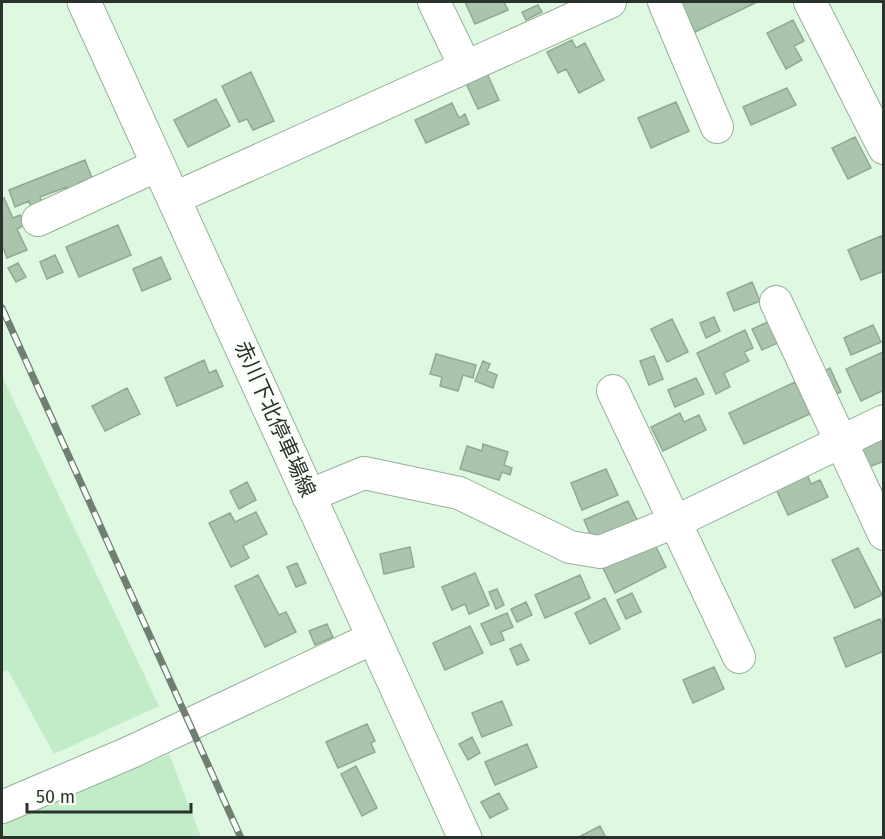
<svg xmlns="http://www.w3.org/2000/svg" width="885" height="839" viewBox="0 0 885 839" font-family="'Fira Sans','Noto Sans JP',sans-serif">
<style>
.green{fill:#c2ebc8}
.building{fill:#abc4ae;stroke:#90a993;stroke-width:1.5}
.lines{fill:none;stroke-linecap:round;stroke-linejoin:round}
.minor-casing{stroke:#98b09b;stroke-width:34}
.major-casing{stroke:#98b09b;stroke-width:35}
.minor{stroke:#fff;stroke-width:32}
.major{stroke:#fff;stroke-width:33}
.rail-casing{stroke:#6f7f71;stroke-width:7}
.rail{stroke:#fafffa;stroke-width:4.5;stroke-dasharray:14;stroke-linecap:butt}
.labels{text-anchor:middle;stroke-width:6;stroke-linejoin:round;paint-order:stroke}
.street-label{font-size:21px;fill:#29332b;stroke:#fafffa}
</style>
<rect width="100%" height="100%" fill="#def8e1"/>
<path class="green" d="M 2,376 L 159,706 L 54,754 L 8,670 L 2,672 Z
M 169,754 L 201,837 L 2,837 L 2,825 Z"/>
<path class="building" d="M 465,2 L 504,2 L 508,10 L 475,24 Z
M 680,2 L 757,2 L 695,32 Z
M 538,5 L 542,12 L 526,20 L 522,12 Z
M 793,20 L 804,41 L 794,46 L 802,60 L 786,69 L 767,33 Z
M 572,40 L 576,48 L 585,43 L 604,80 L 579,93 L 566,69 L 558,73 L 547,52 Z
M 486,71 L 499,100 L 478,109 L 465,81 Z
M 251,72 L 274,121 L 253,130 L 247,119 L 239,122 L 222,86 Z
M 787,88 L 796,105 L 751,125 L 743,107 Z
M 216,99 L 230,126 L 188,147 L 174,120 Z
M 676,102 L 689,131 L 651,148 L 638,118 Z
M 452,103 L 459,118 L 465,114 L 469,124 L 426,143 L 415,120 Z
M 855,137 L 871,168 L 848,179 L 832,148 Z
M 85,160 L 92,178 L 78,183 L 82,192 L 70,197 L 67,187 L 40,197 L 43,206 L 32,210 L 29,201 L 15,207 L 9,190 Z
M 4,198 L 13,218 L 20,215 L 25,225 L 17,229 L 27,250 L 7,258 L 2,245 L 2,199 Z
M 118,225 L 131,255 L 79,277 L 66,247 Z
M 881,236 L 884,243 L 884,271 L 861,280 L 848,250 Z
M 55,255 L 63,272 L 47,279 L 40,262 Z
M 161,257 L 171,279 L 142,291 L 133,269 Z
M 18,263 L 26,277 L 16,282 L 8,268 Z
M 752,282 L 760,301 L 734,311 L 727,293 Z
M 714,317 L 720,331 L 706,338 L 700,323 Z
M 672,319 L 688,352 L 667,362 L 651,329 Z
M 770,321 L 780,342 L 762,350 L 752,329 Z
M 873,325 L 881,342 L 851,355 L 844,338 Z
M 745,330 L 753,348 L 744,352 L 749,361 L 724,373 L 730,387 L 716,394 L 697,353 Z
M 883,352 L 884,390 L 861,401 L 846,369 Z
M 436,354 L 476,365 L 473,378 L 463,375 L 458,391 L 440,386 L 442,377 L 430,374 Z
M 654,356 L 663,379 L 649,385 L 640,361 Z
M 204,360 L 209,373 L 216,370 L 223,386 L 177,406 L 165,378 Z
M 483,361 L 490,364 L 487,371 L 497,375 L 493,388 L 475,381 Z
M 830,368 L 841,392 L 831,397 L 820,373 Z
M 696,378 L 704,394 L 675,407 L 668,390 Z
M 795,382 L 810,414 L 744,444 L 729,413 Z
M 127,388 L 140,414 L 105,431 L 92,406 Z
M 680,413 L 684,422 L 699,415 L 706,430 L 663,451 L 651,427 Z
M 884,436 L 884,461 L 869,467 L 859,445 Z
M 483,444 L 508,452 L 504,465 L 512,468 L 510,475 L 502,472 L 499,480 L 460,469 L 467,446 L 482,451 Z
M 606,469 L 618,495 L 582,510 L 571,483 Z
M 807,474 L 811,484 L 820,480 L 828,497 L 788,515 L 776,489 Z
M 247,482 L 256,500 L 239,509 L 230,491 Z
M 628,501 L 638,522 L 593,541 L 584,520 Z
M 256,512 L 267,534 L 243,546 L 249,558 L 231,567 L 209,523 L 230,513 L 235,522 Z
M 655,545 L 666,567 L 615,593 L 602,566 Z
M 410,547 L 414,567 L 384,574 L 380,554 Z
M 858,548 L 882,595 L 855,608 L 832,560 Z
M 297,563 L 306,583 L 296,587 L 287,567 Z
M 475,573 L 489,605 L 469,614 L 465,604 L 452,610 L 442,587 Z
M 258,575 L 279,615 L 286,612 L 296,632 L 265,647 L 235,586 Z
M 580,575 L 590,598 L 545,618 L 535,595 Z
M 497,589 L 504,605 L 496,609 L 489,592 Z
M 632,593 L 641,612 L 626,619 L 617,600 Z
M 605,598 L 620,629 L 590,644 L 575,613 Z
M 526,602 L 532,615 L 517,622 L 511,609 Z
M 507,613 L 513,627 L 501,632 L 504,640 L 491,645 L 481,624 Z
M 880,619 L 884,628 L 884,651 L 846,667 L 834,638 Z
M 327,624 L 333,637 L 315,645 L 309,631 Z
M 470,626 L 483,653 L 445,670 L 433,643 Z
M 521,644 L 529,660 L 517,665 L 510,649 Z
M 714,667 L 724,689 L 693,703 L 683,680 Z
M 502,701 L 512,725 L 482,737 L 472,713 Z
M 367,724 L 375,741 L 371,743 L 375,752 L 338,768 L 326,742 Z
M 472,737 L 480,753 L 468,760 L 459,744 Z
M 527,744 L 537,767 L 495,785 L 485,762 Z
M 356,766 L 377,808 L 362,816 L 341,774 Z
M 499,793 L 508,809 L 490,818 L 481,802 Z
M 600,826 L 606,838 L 577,838 Z"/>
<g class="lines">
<g class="minor-casing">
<path id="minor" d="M 434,2 L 465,66
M 664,2 L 717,127
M 810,2 L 884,148
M 175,198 L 610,2
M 38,220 L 158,165
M 776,302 L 884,534
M 613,391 L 739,657
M 308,496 L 364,473 L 459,493 L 570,547 L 600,552 L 677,521 L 884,421
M 2,807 L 131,752 L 373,638"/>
</g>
<g class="major-casing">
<path id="major" d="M 84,2 L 465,838"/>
</g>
<use href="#minor" class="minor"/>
<use href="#major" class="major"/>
<g class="rail-casing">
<path id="rail" d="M 2,308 L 241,838"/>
</g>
<use href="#rail" class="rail"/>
</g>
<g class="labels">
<g class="street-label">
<text transform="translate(275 419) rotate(66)" y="7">赤川下北停車場線</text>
</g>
</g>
<rect width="885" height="839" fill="none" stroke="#29332b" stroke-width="6"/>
<path d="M27 803v9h164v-9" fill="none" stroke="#29332b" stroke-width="3"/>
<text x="36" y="803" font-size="18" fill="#29332b" stroke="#fafffa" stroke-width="4.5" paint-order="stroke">50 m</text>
</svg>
